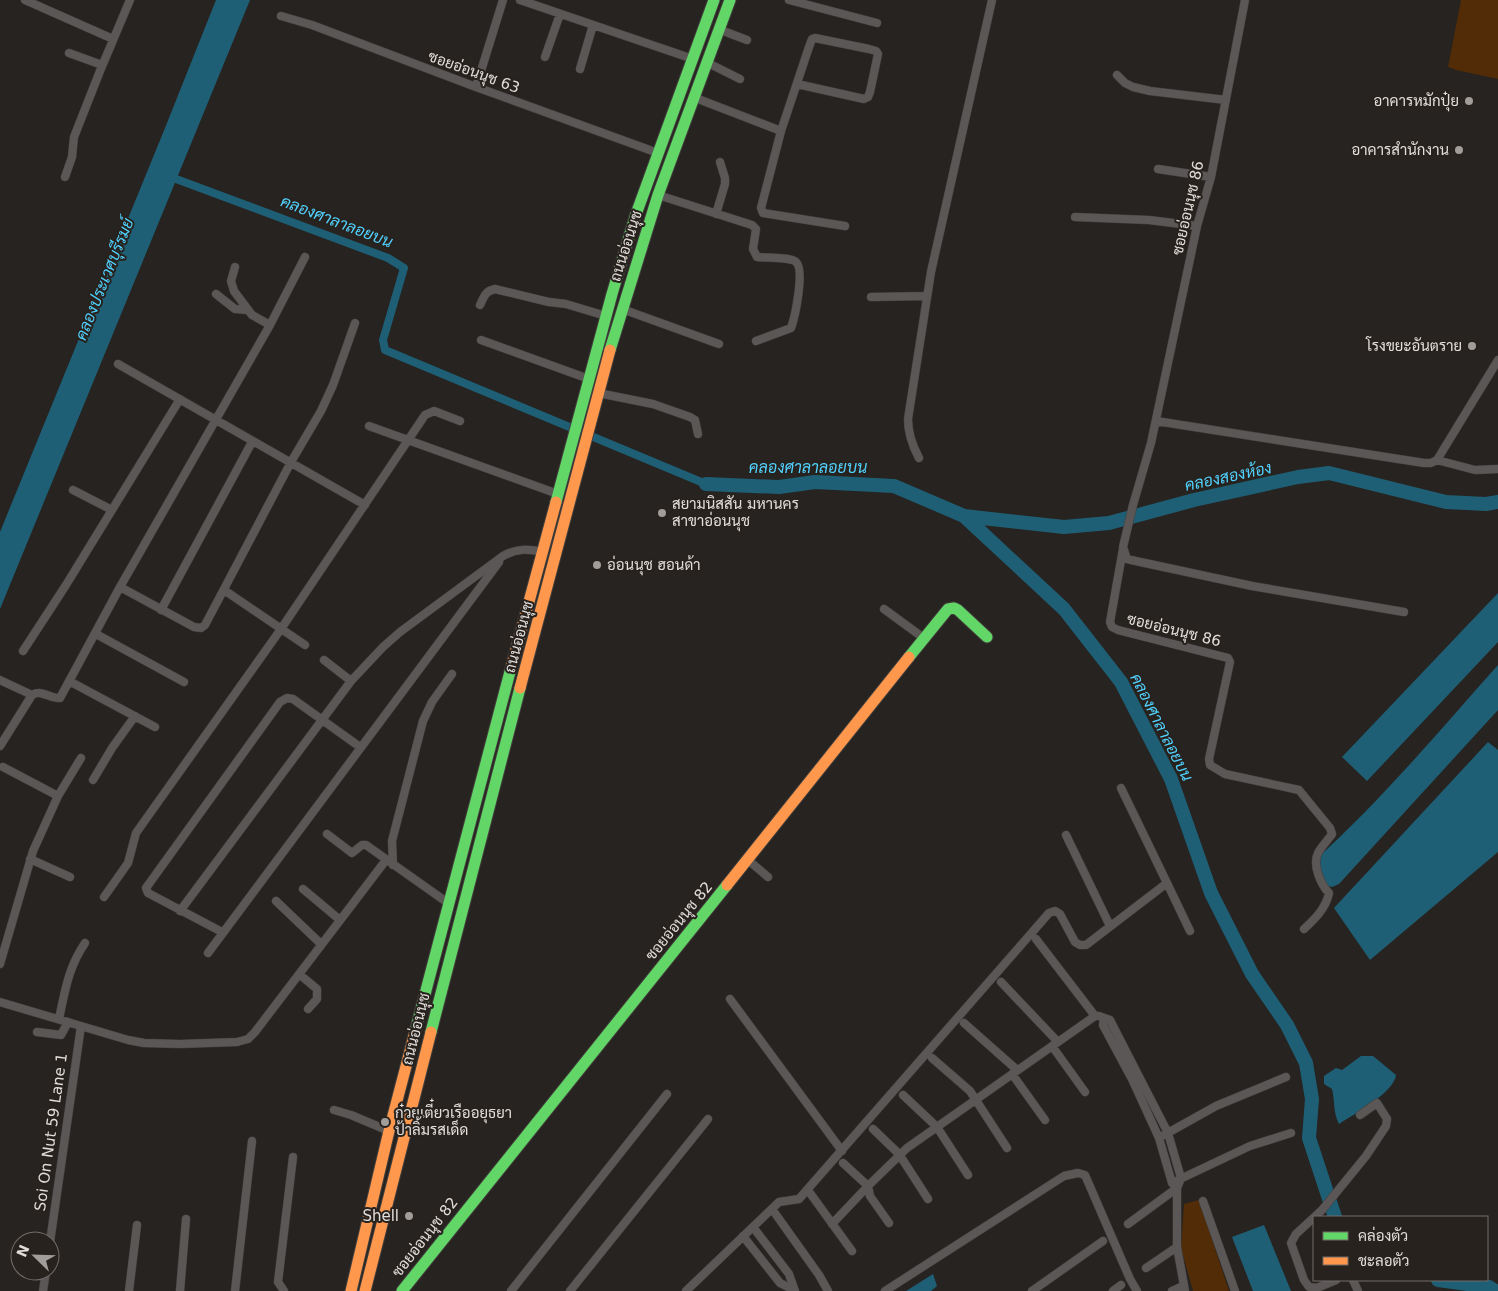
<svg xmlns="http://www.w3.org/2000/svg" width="1498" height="1291" viewBox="0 0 1498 1291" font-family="'DejaVu Sans',Sarabun,sans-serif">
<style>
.green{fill:#512c06}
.water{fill:#1f5f75}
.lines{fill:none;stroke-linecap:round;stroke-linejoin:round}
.canal{stroke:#1f5f75;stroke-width:8}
.river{stroke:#1f5f75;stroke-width:14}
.street-casing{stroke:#413e3c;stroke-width:9}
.fast-casing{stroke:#413e3c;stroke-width:13}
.slow-casing{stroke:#413e3c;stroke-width:13}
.street{stroke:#5a5756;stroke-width:8}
.fast{stroke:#63d668;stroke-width:11}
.slow{stroke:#ff974d;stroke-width:11}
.poi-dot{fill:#a09d9a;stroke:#28221e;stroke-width:2}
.labels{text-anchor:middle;stroke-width:4;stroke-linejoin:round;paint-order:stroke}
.street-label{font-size:15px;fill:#e2dedb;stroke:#28221e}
.poi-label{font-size:15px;fill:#e2dedb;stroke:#28221e;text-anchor:end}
.water-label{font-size:16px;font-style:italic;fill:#50d1fe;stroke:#28221e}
</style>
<rect width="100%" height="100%" fill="#262320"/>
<path class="green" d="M 1461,0 L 1498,0 L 1498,79 L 1456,70 L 1448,67 Z
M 1199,1200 L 1229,1291 L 1193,1291 L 1181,1248 L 1184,1204 Z"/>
<path class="water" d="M 216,0 L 250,0 L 0,609 L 0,532 L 165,128 Z
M 1498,593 L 1498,642 L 1367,781 L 1342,757 Z
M 1498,665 L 1498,710 L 1339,884 L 1332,887 L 1324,885 L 1314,861 C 1381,801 1438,732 1498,665 Z
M 1488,742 L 1498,750 L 1498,852 L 1370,960 L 1334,908 Z
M 1361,1056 L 1373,1056 L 1396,1075 C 1394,1093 1354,1114 1339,1124 C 1333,1113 1335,1101 1332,1089 L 1324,1084 L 1324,1076 L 1336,1068 L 1342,1070 Z
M 1264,1225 L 1291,1291 L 1253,1291 L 1232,1237 Z
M 933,1274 L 937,1286 L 931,1291 L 906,1291 Z"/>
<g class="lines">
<path class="canal" d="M 168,176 L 388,258 L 404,268 L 383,340 L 385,350 L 706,484"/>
<path class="river" d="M 706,484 L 779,487 L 815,482 L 894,486 L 964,516 L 1064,609 L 1121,682 L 1171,779 L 1211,893 L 1252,974 L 1287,1025 L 1306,1063 L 1312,1099 L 1309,1138 L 1335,1217
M 964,516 L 1064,527 L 1109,523 L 1194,500 L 1298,477 L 1329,473 L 1446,502 L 1486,504 L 1498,502
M 1438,1280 L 1489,1287 L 1495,1291"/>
<g class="street-casing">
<path id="street" d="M 25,0 L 113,39
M 520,0 L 693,59
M 789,0 L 877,23
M 1245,0 L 1211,177 L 1197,226 L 1151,443 L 1133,505 L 1123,547 L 1127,559 L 1131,560 L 1252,586 L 1404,612
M 281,16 L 312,25 L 476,87 L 658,153
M 718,29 L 747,40
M 69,53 L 102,65
M 545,57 L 560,14
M 706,62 L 740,79
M 580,69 L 593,25
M 1117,75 L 1125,83 L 1133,87 L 1150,91 L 1226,100
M 476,87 L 503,0
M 693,97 L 781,131 L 761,208 L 763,213 L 845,226
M 781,131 L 809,47 L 812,39 L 815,38 L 869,49 L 876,51 L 878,54 L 870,92 L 868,97 L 864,99 L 797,84
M 1158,169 L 1211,177
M 65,177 L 72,157 L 74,137 L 100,71 L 130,0
M 658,195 L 752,225 L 756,229 L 753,249 L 757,257 C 765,258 791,257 796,262 C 805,270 795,317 791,328 L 756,341
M 716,214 L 725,184 L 725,178 L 720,162
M 1075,217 L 1149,220 L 1197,226
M 235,267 L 231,281 L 234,291 L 252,315 L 270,325
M 216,294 L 235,309 L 247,310
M 871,297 L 927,296
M 480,305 C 484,297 485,291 495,289 L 549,302 L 566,304 L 606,316
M 622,309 L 719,344
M 481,340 L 589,379
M 118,364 L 365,505
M 598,393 L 653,404 L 690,417 L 695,420 L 698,434
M 1156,421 L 1424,463 L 1431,463 L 1437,460 L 1498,360
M 369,426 L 558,494
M 919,458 C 912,445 908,434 908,419 L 931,272 L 992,0
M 1437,460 L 1475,470 L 1498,469
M 73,490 L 112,510
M 1123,549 L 1110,622 L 1112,627 L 1118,630 L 1228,658 L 1230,662 L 1209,759 L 1210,765 L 1225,774 L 1299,790 L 1330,828 L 1332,834 C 1328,840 1321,847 1318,853 C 1312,865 1321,885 1329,893 C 1326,908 1315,919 1304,929
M 120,587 L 194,627 L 201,628 L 205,625 L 291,462 L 321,411 L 333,385 L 355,323
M 224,590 L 305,645
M 884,609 L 925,639
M 161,610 L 252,442
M 96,634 L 184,682
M 23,651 L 66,585 L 180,399
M 324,660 L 351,681
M 0,680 L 32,695
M 69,681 L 155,727
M 0,746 L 32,695 C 42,689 50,699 60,698 L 120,587 L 270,325 L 305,257
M 3,767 L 58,796
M 93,780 L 112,748 L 135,716
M 1121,788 L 1167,883
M 327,834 L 352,853 L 362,845 L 366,845 L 448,903
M 1066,835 L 1110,926
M 30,859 L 70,877
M 748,860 L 768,877
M 393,865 L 392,841 L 423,721 L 432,702 L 452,674
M 303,889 L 340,920
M 104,897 L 128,863 L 136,833 L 281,629 L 425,415 L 434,411 L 460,421
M 276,901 L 321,944
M 180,911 L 351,681 L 383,647 L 400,632 L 503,556 C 517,548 528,549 543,552
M 222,932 L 148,893 L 146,888 L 280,702 L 287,698 L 293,699 L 360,747
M 1036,939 L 1095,1016
M 208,953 L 499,562
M 0,964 L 33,851 L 58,796 L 81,758
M 299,974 L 317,989 L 317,999 L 308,1009
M 1001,982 L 1058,1042
M 730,999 L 842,1151
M 0,1002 L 128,1040 L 144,1043 L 180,1044 L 237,1042 L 248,1039 L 255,1032 L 386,860
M 1104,1018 L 1103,1025 L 1132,1079 L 1159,1138 L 1172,1183 L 1177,1188
M 59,1019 C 65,991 68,968 85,943
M 964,1023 L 1017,1070
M 37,1032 L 61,1035 L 68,1022
M 1052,1046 L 1085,1092
M 932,1058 L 970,1091 L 1007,1148
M 1012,1074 L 1045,1120
M 903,1095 L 937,1127 L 968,1175
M 334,1110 L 351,1115 L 389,1131
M 873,1129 L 899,1154 L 928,1199
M 1164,1135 L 1216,1106 L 1286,1077
M 843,1163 L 868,1186 L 870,1196 L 889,1223
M 1178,1180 L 1250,1146 L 1291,1133
M 810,1193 L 852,1251
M 1203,1201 L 1235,1291
M 772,1209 L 819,1275 L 828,1291
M 832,1224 L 868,1186 L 907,1148 L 1095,1016 L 1099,1016 L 1110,1020 L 1168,1133 L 1181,1178 L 1177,1188 L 1177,1247 L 1185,1291
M 1128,1224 L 1177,1188
M 753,1227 L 789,1274 L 795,1291
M 743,1236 L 780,1283 L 794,1290
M 50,1242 L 81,1026
M 1146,1268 L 1177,1247
M 1336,1280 L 1317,1288 L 1309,1287 L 1304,1280 L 1291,1243 L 1296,1234 L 1322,1210 L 1366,1156 L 1386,1126 L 1387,1119 L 1377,1103 L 1360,1115
M 1353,1280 L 1358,1291
M 43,1291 L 46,1271
M 129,1291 L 137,1225
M 180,1291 L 186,1219
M 235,1291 L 252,1141
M 284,1291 L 278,1282 L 293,1157
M 511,1291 L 667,1094
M 570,1291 L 708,1119
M 686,1291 L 779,1202 L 799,1199 L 1049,913 L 1055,911 L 1060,914 L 1075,942 L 1080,945 L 1086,945 L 1167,883 L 1190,931
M 885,1291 L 1064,1176 L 1078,1173 L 1085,1175 L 1130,1279 L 1137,1291
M 1032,1291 L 1103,1241
M 1113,1291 L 1121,1285
M 1172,1291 L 1183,1286"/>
</g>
<g class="fast-casing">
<path id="fast" d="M 610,350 L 658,195 L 730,0
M 556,502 L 612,294 L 635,217 L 714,0
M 909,657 L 948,609 L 954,608 L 958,610 L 987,637
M 415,1032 L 511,668
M 431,1032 L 520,688
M 402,1291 L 727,885"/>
</g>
<g class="slow-casing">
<path id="slow" d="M 511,668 L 556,502
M 520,688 L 610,350
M 727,885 L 909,657
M 351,1291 L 389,1131 L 415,1032
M 365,1291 L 431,1032"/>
</g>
<use href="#street" class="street"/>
<use href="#fast" class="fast"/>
<use href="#slow" class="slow"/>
</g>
<g class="poi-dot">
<circle cx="1469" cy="101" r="5"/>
<circle cx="1459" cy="150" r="5"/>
<circle cx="1472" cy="346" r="5"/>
<circle cx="662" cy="513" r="5"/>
<circle cx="597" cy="565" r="5"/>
<circle cx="385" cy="1122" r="5"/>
<circle cx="409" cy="1216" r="5"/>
</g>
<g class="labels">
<g class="street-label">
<text transform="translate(474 72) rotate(20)" y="5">ซอยอ่อนนุช 63</text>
<text transform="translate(1188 208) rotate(-77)" y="5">ซอยอ่อนนุช 86</text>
<text transform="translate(626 246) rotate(-72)" y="5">ถนนอ่อนนุช</text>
<text transform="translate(1174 630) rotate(14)" y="5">ซอยอ่อนนุช 86</text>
<text transform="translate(519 637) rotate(-75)" y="5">ถนนอ่อนนุช</text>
<text transform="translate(679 921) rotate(-51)" y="5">ซอยอ่อนนุช 82</text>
<text transform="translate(416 1029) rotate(-76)" y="5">ถนนอ่อนนุช</text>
<text transform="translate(51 1132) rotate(-82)" y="5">Soi On Nut 59 Lane 1</text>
<text transform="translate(425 1237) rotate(-52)" y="5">ซอยอ่อนนุช 82</text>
</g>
<g class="poi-label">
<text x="1459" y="106">อาคารหมักปุ๋ย</text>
<text x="1449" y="155">อาคารสำนักงาน</text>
<text x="1462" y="351">โรงขยะอันตราย</text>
<text x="672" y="509" text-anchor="start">สยามนิสสัน มหานคร<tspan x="672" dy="17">สาขาอ่อนนุช</tspan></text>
<text x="607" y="570" text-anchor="start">อ่อนนุช ฮอนด้า</text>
<text x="395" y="1118" text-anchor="start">ก๋วยเตี๋ยวเรืออยุธยา<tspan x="395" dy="17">ป้าลิ้มรสเด็ด</tspan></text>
<text x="399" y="1221">Shell</text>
</g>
<g class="water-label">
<text transform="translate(337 221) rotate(21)" y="6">คลองศาลาลอยบน</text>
<text transform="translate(104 279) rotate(-68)" y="6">คลองประเวศบุรีรมย์</text>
<text x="808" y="473">คลองศาลาลอยบน</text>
<text transform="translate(1228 476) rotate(-12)" y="6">คลองสองห้อง</text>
<text transform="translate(1162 727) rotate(63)" y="6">คลองศาลาลอยบน</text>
</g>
</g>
<rect x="1313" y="1216" width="175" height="65" fill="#28221e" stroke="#726d6a"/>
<rect x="1323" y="1232" width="25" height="8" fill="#63d668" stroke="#726d6a"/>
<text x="1358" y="1241" font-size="15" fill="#e2dedb">คล่องตัว</text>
<rect x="1323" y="1257" width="25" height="8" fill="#ff974d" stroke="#726d6a"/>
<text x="1358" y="1266" font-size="15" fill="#e2dedb">ชะลอตัว</text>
<g transform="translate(35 1256) rotate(293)"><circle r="24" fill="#28221e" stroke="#726d6a"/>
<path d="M0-4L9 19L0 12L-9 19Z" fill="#a09d9a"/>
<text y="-8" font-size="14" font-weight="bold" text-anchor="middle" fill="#e2dedb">N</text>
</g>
</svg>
